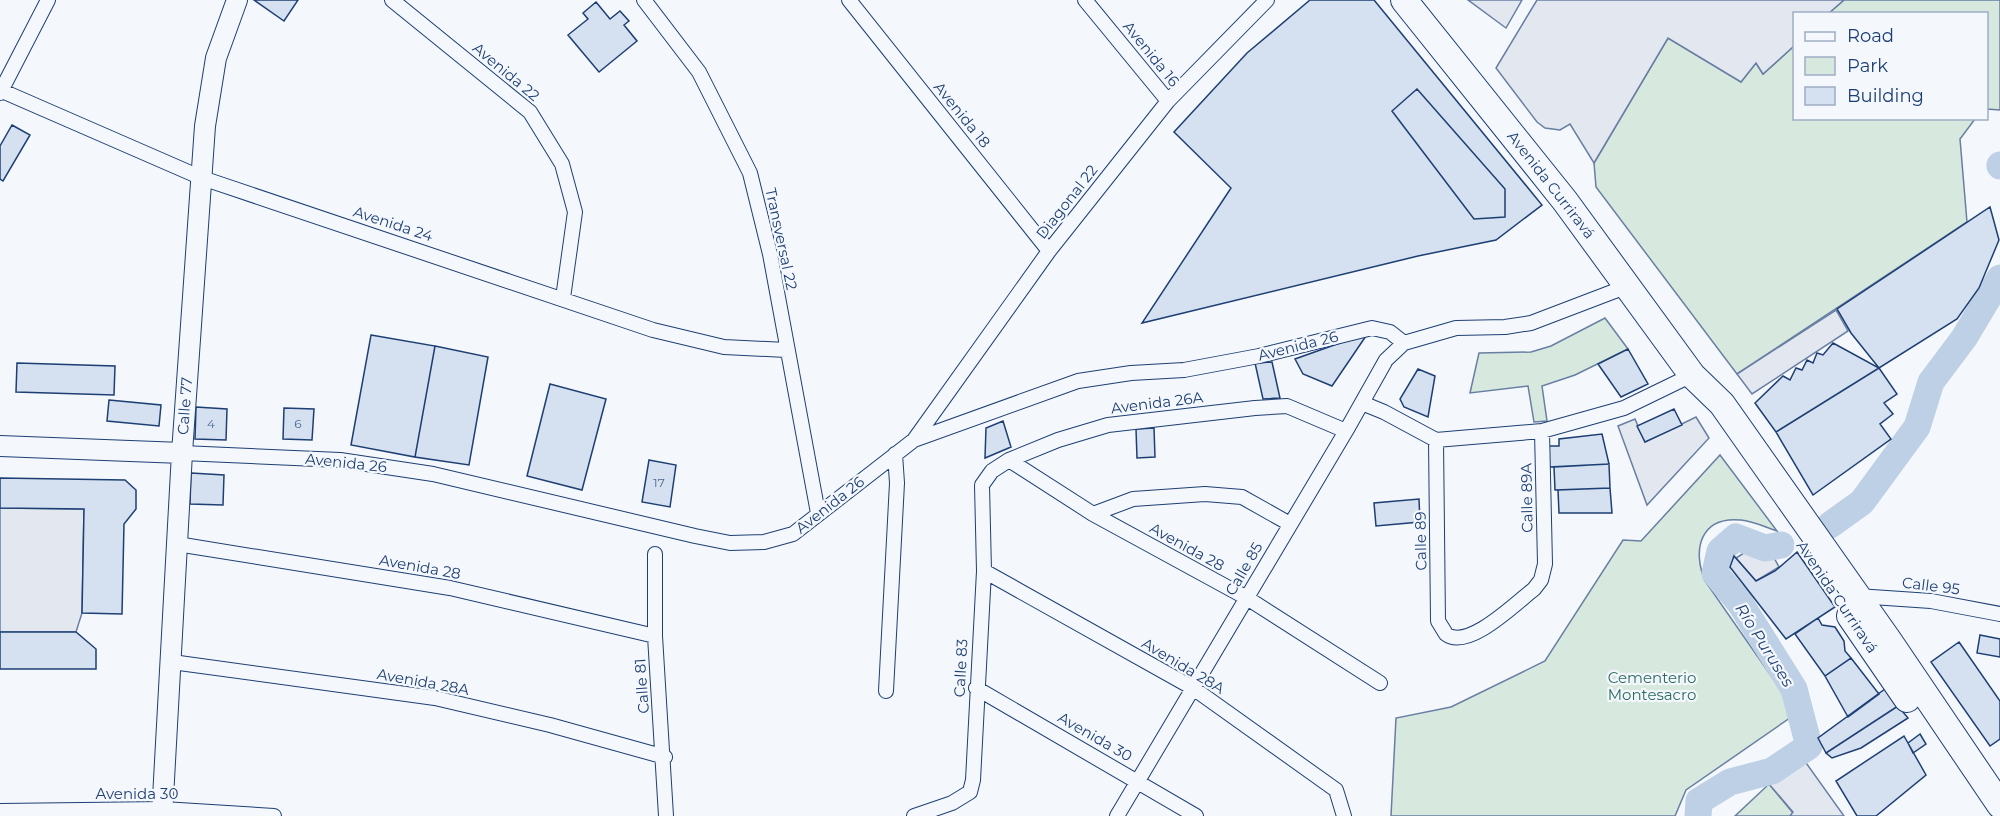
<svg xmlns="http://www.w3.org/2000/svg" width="2000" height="816" viewBox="0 0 2000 816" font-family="Montserrat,sans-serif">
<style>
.green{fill:#d7e8df;stroke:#687fa3;stroke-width:1.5}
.parking{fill:#e3e8f0;stroke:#687fa3;stroke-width:1.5}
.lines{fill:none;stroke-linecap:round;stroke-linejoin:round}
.river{stroke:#bed0e5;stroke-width:27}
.building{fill:#d5e0f0;stroke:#1d3f73;stroke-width:1.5}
.street-casing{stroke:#1d3f73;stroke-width:16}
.secondary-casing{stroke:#1d3f73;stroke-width:22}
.highway-casing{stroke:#1d3f73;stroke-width:28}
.street{stroke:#f4f7fb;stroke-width:14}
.secondary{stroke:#f4f7fb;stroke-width:20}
.highway{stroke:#f4f7fb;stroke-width:26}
.labels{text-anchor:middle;stroke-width:4.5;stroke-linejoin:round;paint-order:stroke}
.number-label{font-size:12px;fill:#4b6792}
.street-label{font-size:15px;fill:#1d3f73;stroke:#f4f7fb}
.park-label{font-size:15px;fill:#2c6c60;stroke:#f4f7fb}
.water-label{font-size:16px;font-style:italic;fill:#1d3f73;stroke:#f4f7fb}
</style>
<rect width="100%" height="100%" fill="#f4f7fb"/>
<path class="green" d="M 1844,0 L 2000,0 L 2000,110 L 1987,109 L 1986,14 L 1829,13 Z
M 1668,38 L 1741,82 L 1756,63 L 1763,74 L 1794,46 L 1794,118 L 1975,119 L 1960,139 L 1967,222 L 1737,374 L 1596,187 L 1594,163 Z
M 1605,318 L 1628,349 L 1575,375 L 1542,386 L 1547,421 L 1534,422 L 1528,386 L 1470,393 L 1479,353 L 1531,352 L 1551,346 Z
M 1720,455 L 1777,531 C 1765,527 1753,521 1741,520 C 1700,516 1692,550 1705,581 L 1797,713 L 1686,790 L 1675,816 L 1391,816 L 1396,718 L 1451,707 L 1545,661 L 1623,540 L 1641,541 Z
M 1769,784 L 1793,813 L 1790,816 L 1735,816 Z"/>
<path class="parking" d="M 1468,0 L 1522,0 L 1506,28 Z
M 1537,0 L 1844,0 L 1829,13 L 1794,14 L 1794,46 L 1763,74 L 1756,63 L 1741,82 L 1668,38 L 1594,163 L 1570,124 L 1560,130 L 1545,128 L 1537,122 L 1496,68 Z
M 1836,310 L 1848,331 L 1752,394 L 1737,374 Z
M 1696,417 L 1709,438 L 1647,505 L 1618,426 L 1635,419 L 1645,442 Z
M 0,508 L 84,509 L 82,613 L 76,632 L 0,632 Z
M 1747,551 L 1773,556 L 1779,567 L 1756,581 L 1736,558 Z
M 1804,760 L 1844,816 L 1790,816 L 1793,812 L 1769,784 Z"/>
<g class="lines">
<path class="river" d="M 2000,165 L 2000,166
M 1830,525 L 1862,502 L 1917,427 L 1931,382 L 1964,338 L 2000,278
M 1698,816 L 1699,801 L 1730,782 L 1772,771 L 1809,746 L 1794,689 L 1740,603 L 1715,573 L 1720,551 L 1736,537 L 1765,548 L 1781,545"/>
</g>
<path class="building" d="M 254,0 L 298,0 L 284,21 Z
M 1310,0 L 1374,0 L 1542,205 L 1496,240 L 1418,256 L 1142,323 L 1231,188 L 1174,132 L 1247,53 Z
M 596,2 L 610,19 L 620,11 L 629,21 L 624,25 L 637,41 L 599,72 L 568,35 L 588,19 L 583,13 Z
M 1417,89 L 1505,189 L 1505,217 L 1474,219 L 1392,111 Z
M 12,125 L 30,135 L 3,181 L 0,179 L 0,146 Z
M 1990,207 L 1999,240 L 1979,288 L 1957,319 L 1879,368 L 1851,333 L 1837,309 Z
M 1368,333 L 1332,386 L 1303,374 L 1295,359 Z
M 371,335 L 435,346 L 415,457 L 351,445 Z
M 1833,343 L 1879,368 L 1776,432 L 1755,403 L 1783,376 L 1790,380 L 1796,368 L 1802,370 L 1807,360 L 1813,363 L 1817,353 L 1823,355 Z
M 435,346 L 488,357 L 469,465 L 415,457 Z
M 1628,349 L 1648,384 L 1621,397 L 1598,364 Z
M 1272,362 L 1280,398 L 1263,399 L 1255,363 Z
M 17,363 L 115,366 L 114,395 L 16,392 Z
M 1879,368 L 1897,394 L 1884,403 L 1893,414 L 1880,424 L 1891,439 L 1813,495 L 1776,432 Z
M 1418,369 L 1435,376 L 1428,417 L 1404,407 L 1400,399 Z
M 550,384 L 606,399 L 582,490 L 527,476 Z
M 109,400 L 161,405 L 159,426 L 107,421 Z
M 196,407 L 227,409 L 226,440 L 195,439 Z
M 284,408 L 314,409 L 312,440 L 283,439 Z
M 1674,409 L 1682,425 L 1645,442 L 1637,426 Z
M 1003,421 L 1011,447 L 985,458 L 986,428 Z
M 1154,428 L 1155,457 L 1137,458 L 1136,429 Z
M 1602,434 L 1609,464 L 1549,467 L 1549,446 L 1559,446 L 1559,439 Z
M 649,460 L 676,465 L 670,507 L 642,502 Z
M 1609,464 L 1610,488 L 1555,490 L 1554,467 Z
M 191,473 L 224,475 L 223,505 L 190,504 Z
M 0,478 L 125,480 L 136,490 L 136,509 L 124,524 L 122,614 L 82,613 L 84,509 L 0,508 Z
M 1610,488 L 1612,513 L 1559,513 L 1558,490 Z
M 1419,499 L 1420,522 L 1376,526 L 1374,503 Z
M 1797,552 L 1835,607 L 1786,639 L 1730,567 L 1734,556 L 1756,581 L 1775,571 Z
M 1818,618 L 1822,625 L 1835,627 L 1844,641 L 1845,651 L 1851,658 L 1825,676 L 1795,634 Z
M 0,632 L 76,632 L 96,649 L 96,669 L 0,669 Z
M 1980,635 L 2000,639 L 2000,657 L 1977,653 Z
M 1959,642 L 2000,701 L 2000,739 L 1990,746 L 1931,662 Z
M 1851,658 L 1879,694 L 1848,717 L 1825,676 Z
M 1885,689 L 1898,706 L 1826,753 L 1818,738 Z
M 1898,706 L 1908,718 L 1861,748 L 1832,758 L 1826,753 Z
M 1920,734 L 1926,744 L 1913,753 L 1908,743 Z
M 1904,736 L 1926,775 L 1876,816 L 1857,816 L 1836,781 Z"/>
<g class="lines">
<g class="street-casing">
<path id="street" d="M 392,0 L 530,112 L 562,164 L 575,212 L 563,298
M 644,0 L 699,72 L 750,173 L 770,254 L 818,513
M 849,0 L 1049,251
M 1085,0 L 1168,101
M 0,90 L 202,178 L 653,330 L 724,347 L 786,350
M 0,93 L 48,0
M 1362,403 L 1384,412 L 1436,440 L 1542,431 L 1624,408 L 1692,375
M 914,440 L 1049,251 L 1168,101 L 1267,0
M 1436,440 L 1438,621 L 1446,634 C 1468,651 1516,603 1534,589 L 1541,580 L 1545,564 L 1542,431
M 182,453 L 340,460 L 433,474 L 695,536 L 730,543 L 764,542 L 793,534 L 914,440 L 1078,381 L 1131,373 L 1184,370 L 1259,356 L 1372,328 L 1390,332 L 1404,343
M 1009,460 L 1093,514 L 1247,598 L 1380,683
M 1093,514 L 1133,499 L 1205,494 L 1242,497 L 1290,524
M 177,544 L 450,588 L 655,636
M 655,554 L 655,636 L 666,816
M 984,571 L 1193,688 L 1336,790 L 1344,816
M 1857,596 L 1931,601 L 2000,614
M 172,662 L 435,698 L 550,725 L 665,757
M 976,688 L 1196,816
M 886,691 L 897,483 L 895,454
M 0,811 L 163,809 L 274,816
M 914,816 L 952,803 L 970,792 L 973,780 L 984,571 L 982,485 L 992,471 L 1009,460 L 1058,440 L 1108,425 L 1255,408 L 1287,406 L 1346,431
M 1117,816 L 1346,431 L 1386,360 L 1404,343 L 1456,328 L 1505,327 L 1531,323 L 1628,286"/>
</g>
<g class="secondary-casing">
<path id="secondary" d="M 0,446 L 182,453
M 162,816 L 182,453 L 205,126 L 216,58 L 237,0"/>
</g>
<g class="highway-casing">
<path id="highway" d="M 1404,0 L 1565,201 L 1692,375 L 1722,404 L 1889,641 L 2000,805
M 1850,616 L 1907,699"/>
</g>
<use href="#street" class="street"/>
<use href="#secondary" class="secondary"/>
<use href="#highway" class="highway"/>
</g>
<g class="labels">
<g class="number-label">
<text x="211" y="428">4</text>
<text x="298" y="428">6</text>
<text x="659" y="487">17</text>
</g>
<g class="street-label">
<text transform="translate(1151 54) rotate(51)" y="5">Avenida 16</text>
<text transform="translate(506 72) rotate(40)" y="5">Avenida 22</text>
<text transform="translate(962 115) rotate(51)" y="5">Avenida 18</text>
<text transform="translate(1551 185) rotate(52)" y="5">Avenida Curriravá</text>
<text transform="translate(1067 202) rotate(-52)" y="5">Diagonal 22</text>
<text transform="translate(393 224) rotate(18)" y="5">Avenida 24</text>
<text transform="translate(781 239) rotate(78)" y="5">Transversal 22</text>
<text transform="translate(1298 346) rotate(-14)" y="5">Avenida 26</text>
<text transform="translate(1157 403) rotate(-7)" y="5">Avenida 26A</text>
<text transform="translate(185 406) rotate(-86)" y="5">Calle 77</text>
<text transform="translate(346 463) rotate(6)" y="5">Avenida 26</text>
<text transform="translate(1527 498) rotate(-91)" y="5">Calle 89A</text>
<text transform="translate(830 505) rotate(-38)" y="5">Avenida 26</text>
<text transform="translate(1421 541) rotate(-91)" y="5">Calle 89</text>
<text transform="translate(1187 547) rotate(29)" y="5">Avenida 28</text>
<text transform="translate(420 567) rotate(10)" y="5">Avenida 28</text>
<text transform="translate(1244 569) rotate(-60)" y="5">Calle 85</text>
<text transform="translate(1931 586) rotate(7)" y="5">Calle 95</text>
<text transform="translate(1837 597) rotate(56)" y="5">Avenida Curriravá</text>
<text transform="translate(1183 666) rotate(31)" y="5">Avenida 28A</text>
<text transform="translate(961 668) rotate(-87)" y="5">Calle 83</text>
<text transform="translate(423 682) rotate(10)" y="5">Avenida 28A</text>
<text transform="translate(642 686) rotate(-94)" y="5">Calle 81</text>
<text transform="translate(1095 737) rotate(30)" y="5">Avenida 30</text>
<text x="137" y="799">Avenida 30</text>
</g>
<g class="park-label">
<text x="1652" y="683">Cementerio<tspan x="1652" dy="17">Montesacro</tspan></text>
</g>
<g class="water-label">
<text transform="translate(1765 645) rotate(58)" y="6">Río Puruses</text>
</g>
</g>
<rect x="1793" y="12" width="195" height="108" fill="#f4f7fb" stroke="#9eadc5" stroke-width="1.5"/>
<rect x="1805" y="32" width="30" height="9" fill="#f4f7fb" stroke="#9eadc5" stroke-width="1.5"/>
<text x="1847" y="42" font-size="18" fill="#1d3f73">Road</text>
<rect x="1805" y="57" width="30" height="18" fill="#d7e8df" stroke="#9eadc5" stroke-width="1.5"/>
<text x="1847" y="72" font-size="18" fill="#1d3f73">Park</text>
<rect x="1805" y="87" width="30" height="18" fill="#d5e0f0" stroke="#9eadc5" stroke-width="1.5"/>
<text x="1847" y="102" font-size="18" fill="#1d3f73">Building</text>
</svg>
